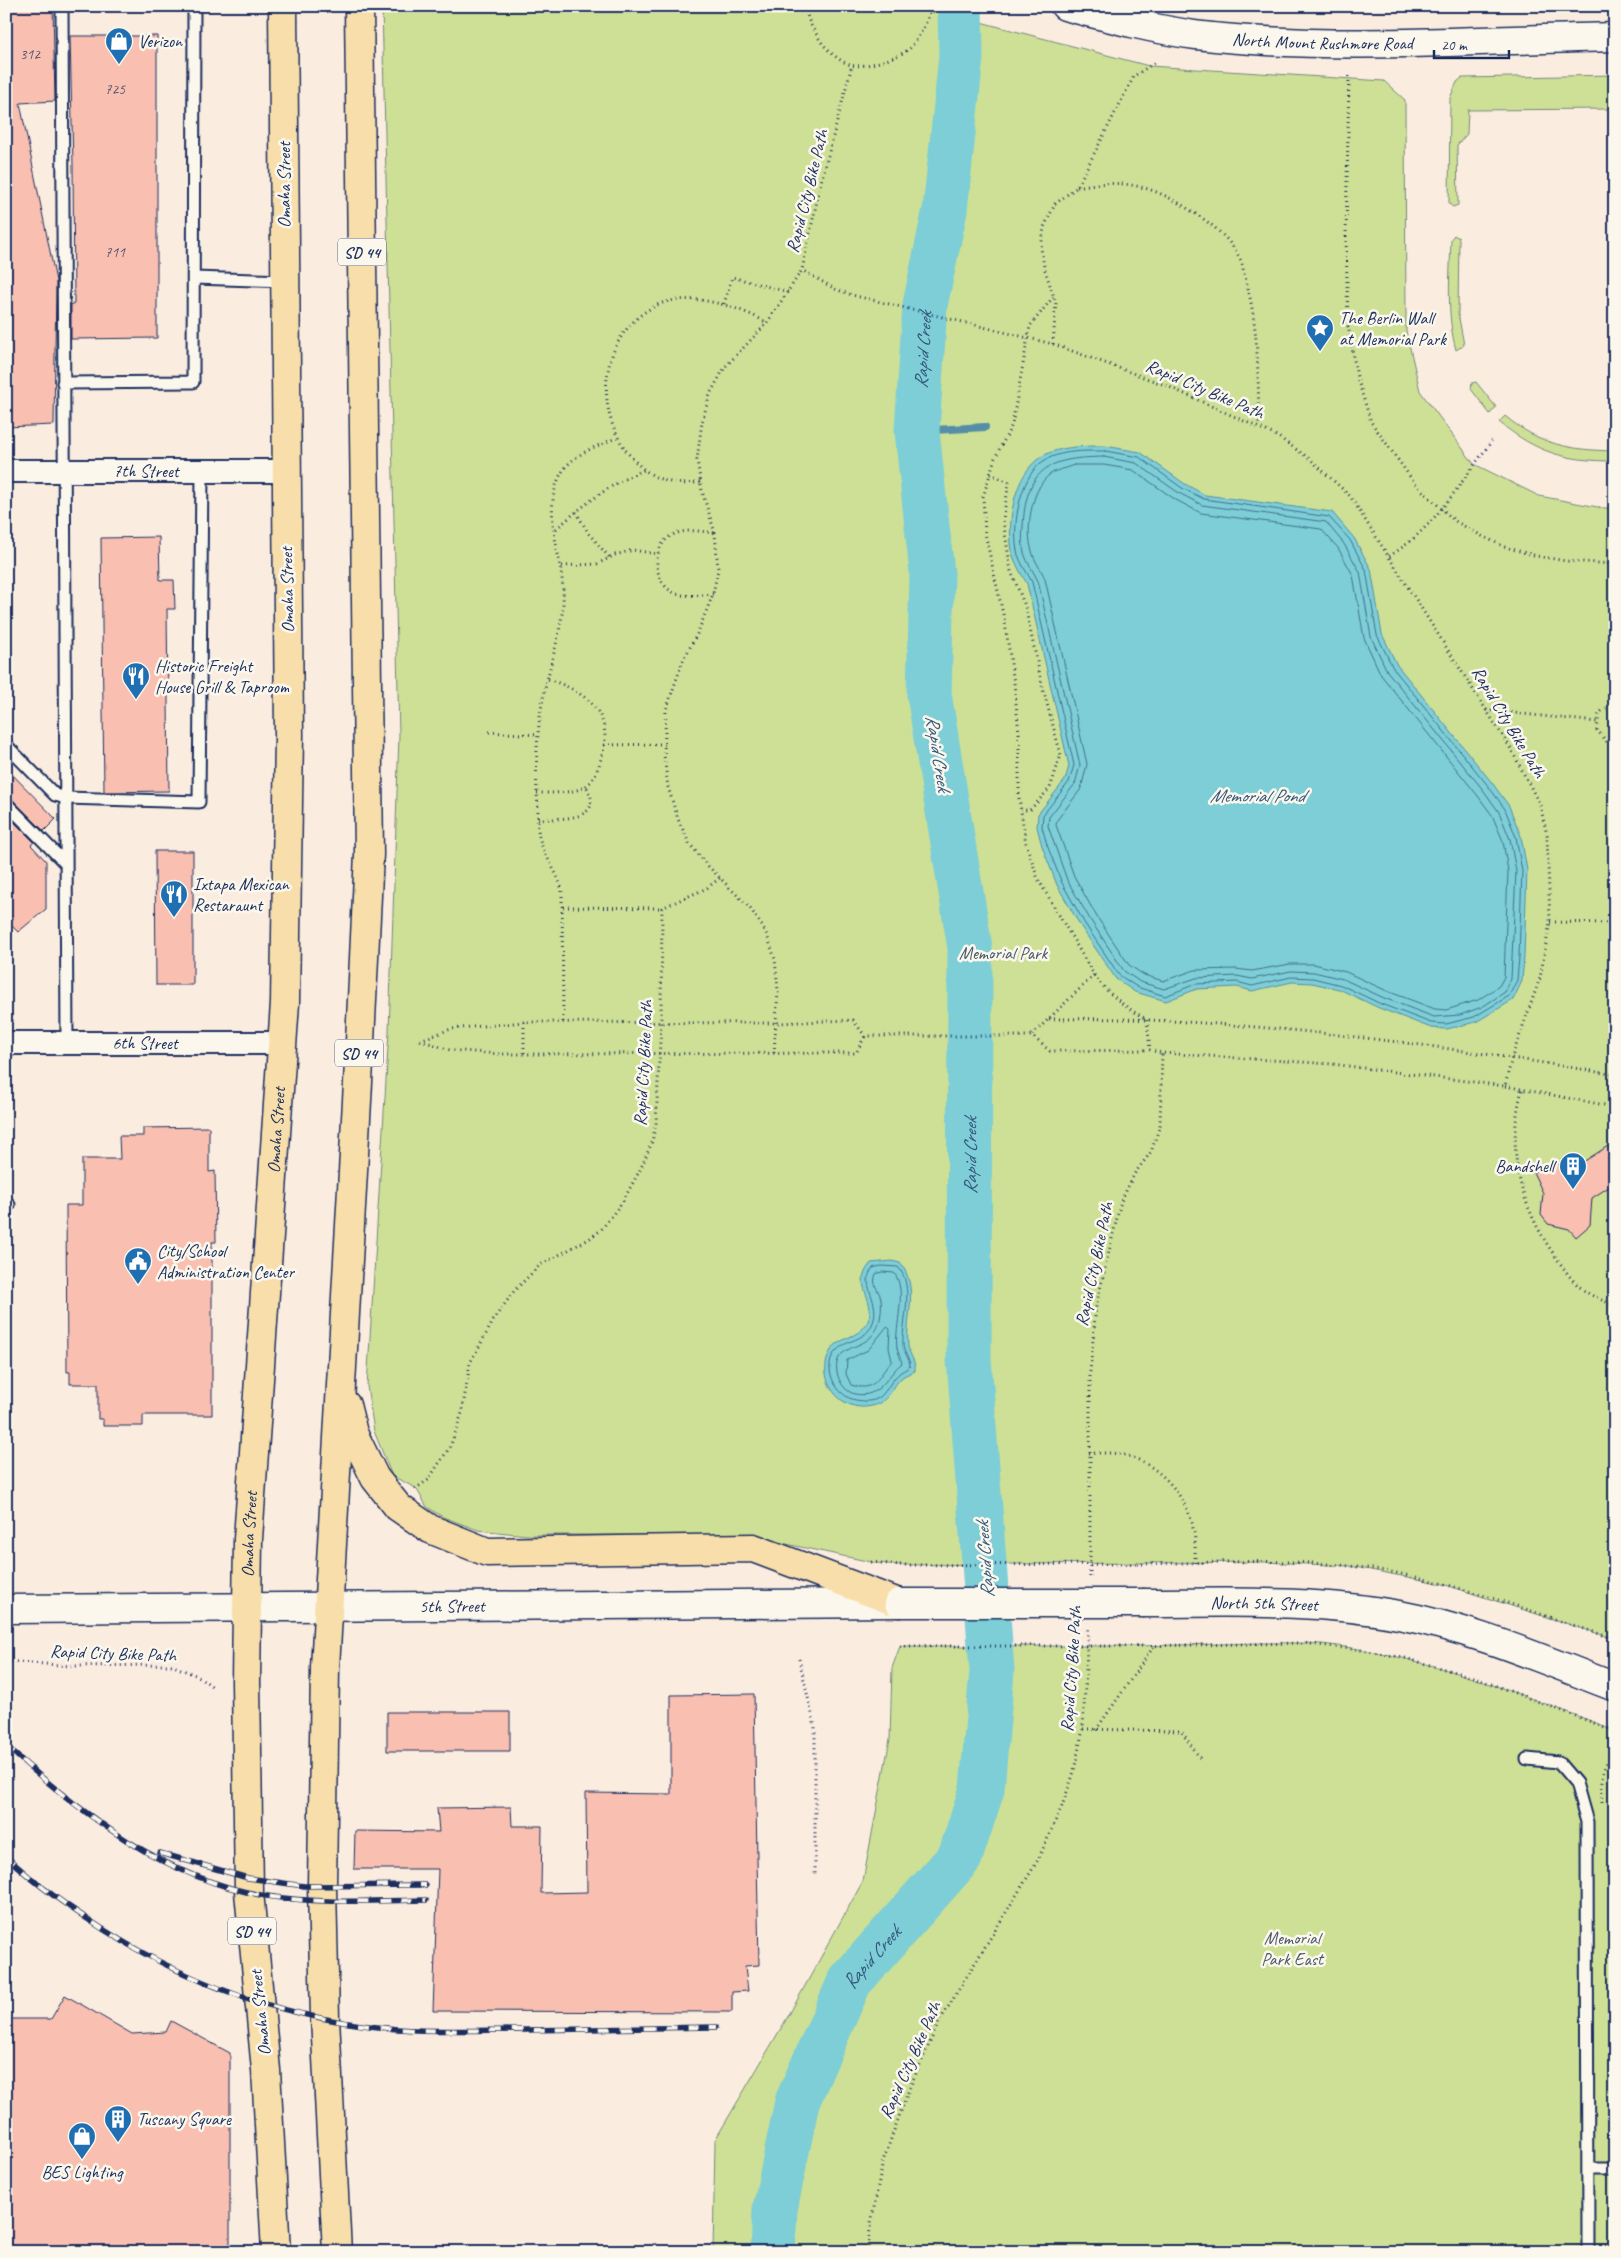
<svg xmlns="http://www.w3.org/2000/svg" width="1621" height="2258" viewBox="0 0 1621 2258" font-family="Caveat,sans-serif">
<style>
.green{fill:#cee095;stroke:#74887a}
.water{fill:#7dced7;stroke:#568ea7}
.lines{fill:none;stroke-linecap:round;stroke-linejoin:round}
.shore{stroke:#426f8e;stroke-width:1}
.stream{stroke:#568ea7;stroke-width:8}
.river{stroke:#7dced7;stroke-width:45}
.building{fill:#f9bfb0;stroke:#1b2f5e}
.lane-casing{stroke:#1b2f5e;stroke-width:15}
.street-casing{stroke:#1b2f5e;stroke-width:26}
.secondary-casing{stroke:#1b2f5e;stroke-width:31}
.primary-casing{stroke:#1b2f5e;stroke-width:31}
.path{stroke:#1b2f5e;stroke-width:3;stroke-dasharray:1 4;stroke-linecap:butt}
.lane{stroke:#fbf7ec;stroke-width:11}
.street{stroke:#fbf7ec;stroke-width:22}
.secondary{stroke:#fbf7ec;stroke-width:28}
.primary{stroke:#f8deab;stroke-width:28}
.rail-casing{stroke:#1b2f5e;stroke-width:5.5}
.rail{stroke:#fbf7ec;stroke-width:4;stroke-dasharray:11;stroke-linecap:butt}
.secondary-bridge-casing{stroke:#1b2f5e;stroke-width:31;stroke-linecap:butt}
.path-bridge{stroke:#1b2f5e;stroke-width:3;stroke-dasharray:1 4;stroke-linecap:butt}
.secondary-bridge{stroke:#fbf7ec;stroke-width:28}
.labels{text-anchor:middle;stroke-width:5;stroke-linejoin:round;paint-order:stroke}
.number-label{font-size:15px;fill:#525372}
.shield{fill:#fbf7ec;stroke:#5e6b89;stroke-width:1}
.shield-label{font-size:16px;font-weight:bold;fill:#1b2f5e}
.street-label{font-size:18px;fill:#1b2f5e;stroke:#fbf7ec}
.poi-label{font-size:18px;fill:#1b2f5e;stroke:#fbf7ec;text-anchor:start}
.park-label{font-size:18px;fill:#485b6c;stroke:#fbf7ec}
.water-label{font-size:19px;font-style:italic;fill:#34577c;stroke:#fbf7ec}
</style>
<rect width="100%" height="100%" fill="#fbece0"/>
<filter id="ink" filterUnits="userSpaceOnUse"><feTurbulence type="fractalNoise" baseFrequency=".02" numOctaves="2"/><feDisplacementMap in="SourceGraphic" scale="10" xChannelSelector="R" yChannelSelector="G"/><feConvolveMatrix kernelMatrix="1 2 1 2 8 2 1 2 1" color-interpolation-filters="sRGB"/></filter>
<g filter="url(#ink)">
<path class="green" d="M 382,6 L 919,6 L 1149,66 L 1384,81 L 1405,100 L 1406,331 L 1420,391 L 1474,464 L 1539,496 L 1603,508 L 1615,508 L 1615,1639 L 1443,1584 L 1350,1566 L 1266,1562 L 900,1565 L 876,1563 L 758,1538 L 713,1535 L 527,1535 L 478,1530 L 443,1517 L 427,1507 L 416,1488 L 392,1476 L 374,1431 L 367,1386 L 389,1032 L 399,735 Z
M 1615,75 L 1615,109 L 1468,110 L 1467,134 L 1457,145 L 1458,205 L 1453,207 L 1449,204 L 1450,98 L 1457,82 L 1462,78 Z
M 1454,235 L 1459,238 L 1458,313 L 1464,345 L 1456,350 C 1446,314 1450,276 1451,239 Z
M 1476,382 L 1496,407 L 1490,414 L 1471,389 L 1472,383 Z
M 1505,416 C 1540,445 1570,450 1615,451 L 1615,461 C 1566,461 1537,453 1499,422 Z
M 1262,1643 C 1287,1643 1312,1642 1338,1646 C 1432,1658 1518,1694 1607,1727 L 1615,1733 L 1615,2252 L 713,2252 L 715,2140 L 790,2013 L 863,1881 L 890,1739 L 892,1668 L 900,1646 L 1136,1646 Z"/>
<path class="water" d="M 1105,446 L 1140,452 L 1185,484 L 1205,495 L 1332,512 L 1354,538 L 1371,569 L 1382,634 L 1397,665 L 1493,784 L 1509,806 L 1521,836 L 1527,870 L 1524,957 L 1522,981 L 1513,1000 L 1476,1022 L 1447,1029 L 1431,1028 L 1379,1008 L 1339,989 L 1312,983 L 1292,982 L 1252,991 L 1237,987 L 1197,989 L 1166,1001 L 1135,992 L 1116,979 L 1081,927 L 1057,885 L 1042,846 L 1037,827 L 1038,814 L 1065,780 L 1069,766 L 1027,584 C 1022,575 1016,565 1013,556 C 1006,526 1013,478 1038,459 C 1055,446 1085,446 1105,446 Z
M 892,1261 L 900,1263 C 920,1287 905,1318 908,1346 C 909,1355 916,1360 915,1371 C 912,1373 907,1374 904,1376 C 891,1385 892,1401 872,1406 C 840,1414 814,1378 831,1350 C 839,1337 859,1338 867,1323 C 879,1300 850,1286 871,1263 Z"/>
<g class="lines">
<path class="shore" d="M 1105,451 L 1139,457 L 1182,488 L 1204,499 L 1329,517 L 1350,540 L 1366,570 L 1377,635 L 1393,668 L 1489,787 L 1505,809 L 1516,837 L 1522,871 L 1519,957 L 1517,980 L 1509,996 L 1474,1017 L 1446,1024 L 1431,1023 L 1381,1004 L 1341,985 L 1313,978 L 1291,977 L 1252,986 L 1237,982 L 1196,984 L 1165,996 L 1137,987 L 1119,975 L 1085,924 L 1062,883 L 1047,845 L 1042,827 L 1043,815 L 1069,782 L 1074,765 L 1032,582 C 1028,574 1021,564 1018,555 C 1011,530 1019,478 1042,462 C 1060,450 1084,451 1105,451 Z
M 1104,457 L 1136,463 L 1179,493 L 1202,505 L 1326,522 L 1344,544 L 1360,572 L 1371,637 L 1387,671 L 1484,791 L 1499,812 L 1510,839 L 1516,871 L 1511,979 L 1505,992 L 1482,1007 L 1460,1015 L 1434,1017 L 1384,998 L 1343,979 L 1314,972 L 1291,971 L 1252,979 L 1237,976 L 1196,978 L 1164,989 L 1140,982 L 1124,971 L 1091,921 L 1067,880 L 1048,826 L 1049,817 L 1075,784 L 1080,765 L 1038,581 C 1034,572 1027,563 1024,553 C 1021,540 1023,527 1024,514 C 1030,462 1059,458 1104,457 Z
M 1074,465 L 1104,465 L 1133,470 L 1176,500 L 1201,513 L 1321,529 L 1338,548 L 1353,575 L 1364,638 L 1381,675 L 1478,796 L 1492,815 L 1503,841 L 1508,871 L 1504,977 L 1499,986 L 1478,1000 L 1446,1010 L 1435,1009 L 1387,991 L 1346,972 L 1314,964 L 1290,964 L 1252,971 L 1236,969 L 1195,970 L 1163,981 L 1144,975 L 1129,965 L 1097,917 L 1074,876 L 1056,825 L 1057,820 L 1081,789 L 1087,764 L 1045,579 C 1042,570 1034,561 1032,551 C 1025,530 1031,490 1049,475 C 1055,470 1067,468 1074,465 Z
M 882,1266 L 898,1267 C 915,1286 902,1321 903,1344 C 903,1353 910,1358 910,1366 C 907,1369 904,1370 901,1372 C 883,1386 887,1406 856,1400 C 836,1397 820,1366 837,1350 C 850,1337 868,1342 874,1319 C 879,1299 859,1283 873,1268 Z
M 883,1272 L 894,1273 C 908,1290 894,1327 897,1348 C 898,1353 901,1358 902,1363 C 886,1376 880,1399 855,1394 C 840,1391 829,1364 843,1353 C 856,1343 870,1345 878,1326 C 881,1318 882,1307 881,1299 C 879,1289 871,1285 876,1274 Z
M 887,1327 L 890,1329 L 889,1348 L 892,1361 C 877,1376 877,1393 851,1385 L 846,1374 L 847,1360 L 868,1350 Z"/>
<path class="stream" d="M 917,431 L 985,427"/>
<path class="river" id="s1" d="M 773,2252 L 775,2209 L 797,2102 L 850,1981 L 960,1857 L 982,1789 L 992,1671 L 969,1359 L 970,948 L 929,694 L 932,573 L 917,431 L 925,305 L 945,210 L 961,57 L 960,6"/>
</g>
<path class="building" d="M 6,6 L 53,6 L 55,101 L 20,103 L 56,281 L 54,425 L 6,427 Z
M 70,36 L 157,36 L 157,338 L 71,339 L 71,304 L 74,304 L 73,166 Z
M 159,537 L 160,580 L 174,580 L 175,609 L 167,609 L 169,791 L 104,792 L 101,538 Z
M 6,768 L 56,819 L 44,831 L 11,798 L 6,796 Z
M 6,814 L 34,842 L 31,845 L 46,861 L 46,909 L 18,932 L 6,920 Z
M 155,851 L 193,851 L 193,985 L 156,985 Z
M 209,1127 L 209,1172 L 215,1171 L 216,1242 L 212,1242 L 212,1415 L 143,1415 L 143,1426 L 103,1426 L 103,1419 L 98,1419 L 98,1384 L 70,1384 L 70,1372 L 67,1372 L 66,1205 L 82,1205 L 82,1159 L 120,1159 L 119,1136 L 143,1136 L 143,1128 Z
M 1608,1146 L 1615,1158 L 1615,1183 L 1592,1198 L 1590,1225 L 1576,1237 L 1569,1229 L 1548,1224 L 1541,1215 L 1543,1193 L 1533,1172 L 1556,1161 L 1566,1173 Z
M 754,1694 L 759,1965 L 745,1966 L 748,1991 L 732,1992 L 732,2012 L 433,2011 L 438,1869 L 354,1869 L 355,1831 L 439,1832 L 437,1808 L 511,1807 L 512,1826 L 542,1826 L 541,1893 L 587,1892 L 586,1793 L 671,1794 L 671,1695 Z
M 387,1712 L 510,1712 L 510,1751 L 387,1751 Z
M 65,1995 L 132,2034 L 166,2032 L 171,2021 L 230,2053 L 230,2252 L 6,2252 L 6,2019 L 51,2019 Z"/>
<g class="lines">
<g class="lane-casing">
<path id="lane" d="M 62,6 L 67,1043
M 194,278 L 285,281
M 63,383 L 193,382 L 194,6
M 6,745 L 55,795 L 66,798 L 199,802 L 202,471
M 6,803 L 66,864
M 6,1201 L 9,1205
M 1527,1759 L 1558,1762 L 1576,1783 L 1587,1822 L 1588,2252
M 1588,2169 L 1615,2169"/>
</g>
<g class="street-casing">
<g id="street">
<path id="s2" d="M 6,471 L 285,471"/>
<path id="s3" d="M 6,1043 L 283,1043"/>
</g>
</g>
<g class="secondary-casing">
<g id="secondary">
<path id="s4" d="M 1065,6 C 1107,17 1151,29 1195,35 C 1330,51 1478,40 1615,37"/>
<path id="s5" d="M 1145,1603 C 1229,1603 1315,1599 1399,1615 C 1473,1629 1544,1660 1615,1687"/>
<path id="s6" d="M 6,1609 L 898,1603"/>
</g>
</g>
<g class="primary-casing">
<g id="primary">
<path d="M 346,1405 L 353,1433 L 375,1478 L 398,1507 L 430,1529 L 487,1552 L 753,1548 L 899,1603"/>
<path id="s7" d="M 276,2252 L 266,2070 L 249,1892 L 246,1681 L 248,1539 L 285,1003 L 289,735 L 283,6"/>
<path d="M 337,2252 L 325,2018 L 322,1887 L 325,1668 L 358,1083 L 369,854 L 359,6"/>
</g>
</g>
<path class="path" d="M 806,6 C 806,17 811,26 817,35 C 823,47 838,61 851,65 C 864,69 901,57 910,48 C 919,38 929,20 931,6
M 1349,76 L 1346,237 L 1348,326 L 1357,377 L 1371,422 L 1416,485 L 1455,521 L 1482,536 L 1505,547 L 1537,556 L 1566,561 L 1615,564
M 1077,187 C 1117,179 1148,184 1182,205 C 1204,219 1225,232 1238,255 C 1242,261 1243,270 1245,277 C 1259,326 1258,377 1259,427
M 724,304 L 732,277 L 788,292
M 1053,344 L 1056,303 L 1044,267 L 1041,248 L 1044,227 L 1055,204 L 1077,187 L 1134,76 L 1154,63
M 990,474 L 1009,482 L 1003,520 L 1011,571 L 1025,606 L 1043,689 L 1061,755 L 1050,788 L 1030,810 L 1021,810
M 700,482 C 678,487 655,481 638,464 C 592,421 595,337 655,306 C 687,290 739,306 767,323
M 576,512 L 589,534 L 610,558
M 556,529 C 585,504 608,485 644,470
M 1389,556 C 1433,531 1461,481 1492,441
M 562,566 L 597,564 L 615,555 L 633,550 L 657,554
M 713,594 C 701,595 688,597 677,594 C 654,586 650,551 669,537 C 682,528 701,531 715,533
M 1615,705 L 1610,705 L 1599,713 L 1597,730 L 1607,742 L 1615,743
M 1486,710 L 1597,722
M 489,732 L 537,735
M 604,745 L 665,744
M 537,793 C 551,793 573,794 586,786 C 594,780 598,769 601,759 C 616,714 586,691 547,679
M 538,819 C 561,819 607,821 586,786
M 563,907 L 662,908
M 1550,922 L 1615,923
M 1094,975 C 1109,995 1125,1007 1146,1019
M 1049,1019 C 1082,1019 1115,1018 1148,1020 C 1304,1027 1460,1048 1615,1075
M 1147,1020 L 1150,1050
M 563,1022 L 562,891 C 558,871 543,856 539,836 C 537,827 538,818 538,809 C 535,769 536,729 545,689 C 551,661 561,633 563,604 C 566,562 541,517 559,478 C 569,455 595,447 616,438
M 1032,1035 L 1094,975 L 1038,879 L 1026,843 L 1019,798 L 1019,733 L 1014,683 L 1005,623 L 985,533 L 983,497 L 995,458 L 1012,425 L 1030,326 L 1054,296
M 420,1040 L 451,1029 L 524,1022 L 774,1023 L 853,1020 L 865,1036 L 1032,1036 L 1050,1051 L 1150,1050 L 1162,1053 L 1332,1064 L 1505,1086 L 1512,1057 L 1540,978 L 1550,922 L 1547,835 L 1540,805 L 1511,749 L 1350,496 L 1310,459 L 1277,436 L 1165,385 L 1053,344 L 852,295 L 835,289 L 802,270
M 420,1040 L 450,1050 L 499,1054 L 856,1053 L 865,1036
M 524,1053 L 524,1022
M 774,1053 L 778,991 L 775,959 L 766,932 L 750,908 L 707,865 L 689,843 L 678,819 L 668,787 L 664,755 L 666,710 L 682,663 L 698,632 L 713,594 L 718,569 L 715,533 L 702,491 L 697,460 L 702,422 L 710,394 L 725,367 L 767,323 L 802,270 L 821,182 L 852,65
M 1505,1086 L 1615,1107
M 1522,1090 C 1506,1150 1519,1203 1553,1253 C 1573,1282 1579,1293 1615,1305
M 1089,1453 C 1102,1453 1116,1452 1128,1456 C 1159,1465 1187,1496 1193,1528 C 1196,1539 1195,1551 1195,1563
M 415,1489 L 428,1480 L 450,1447 L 462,1413 L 470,1363 L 496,1316 L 515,1290 L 540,1265 L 589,1239 L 601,1230 L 623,1201 L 641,1168 L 652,1142 L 656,1123 L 661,1021 L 662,908 L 707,888 L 720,878
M 871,1562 L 900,1565
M 1137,1564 C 1207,1563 1279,1558 1349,1566 C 1440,1575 1528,1611 1615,1639
M 1090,1577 L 1090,1372 L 1096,1306 L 1121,1201 L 1135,1173 L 1151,1152 L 1160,1125 L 1162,1053
M 1136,1646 L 1302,1643 L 1368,1651 L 1405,1658 L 1473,1677 L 1615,1731
M 799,1659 L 815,1727 L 815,1874
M 6,1661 L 71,1666 L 171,1665 L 200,1677 L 214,1688
M 1083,1729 L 1181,1731 L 1202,1761
M 1096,1730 L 1154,1646
M 1602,1803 C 1602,1784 1599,1767 1615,1753
M 868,2252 L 870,2228 L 883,2161 L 909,2089 L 939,2022 L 1038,1860 L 1062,1806 L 1073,1775 L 1083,1729 L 1088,1628"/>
<use href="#lane" class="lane"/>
<use href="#street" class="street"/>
<use href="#secondary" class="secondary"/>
<use href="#primary" class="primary"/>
<g class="rail-casing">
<path id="rail" d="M 6,1746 C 80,1813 166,1880 267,1896 C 319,1904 373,1901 426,1900
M 160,1853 L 248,1878 L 304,1886 L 426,1885
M 6,1856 C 36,1885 70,1908 106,1931 C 194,1987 293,2020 397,2029 C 440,2032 483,2030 526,2030 C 589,2029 652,2028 716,2027"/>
</g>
<use href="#rail" class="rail"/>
<g class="secondary-bridge-casing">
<path id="secondary-bridge" d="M 899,1603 L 1145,1603"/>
</g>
<path class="path-bridge" d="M 900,1565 L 1137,1564
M 900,1646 L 1136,1646"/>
<use href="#secondary-bridge" class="secondary-bridge"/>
</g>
</g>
<defs>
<g id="shop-pin" transform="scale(1.4375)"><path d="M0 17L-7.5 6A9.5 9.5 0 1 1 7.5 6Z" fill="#1f6fb2" stroke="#fbf7ec"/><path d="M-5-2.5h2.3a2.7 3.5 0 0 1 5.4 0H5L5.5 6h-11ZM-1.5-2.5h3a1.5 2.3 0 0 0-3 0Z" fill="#fff"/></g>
<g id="sight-pin" transform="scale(1.4375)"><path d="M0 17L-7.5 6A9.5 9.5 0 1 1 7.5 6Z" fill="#1f6fb2" stroke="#fbf7ec"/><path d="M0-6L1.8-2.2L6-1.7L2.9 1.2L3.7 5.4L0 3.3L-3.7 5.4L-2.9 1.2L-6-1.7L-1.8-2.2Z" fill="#fff"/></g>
<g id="restaurant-pin" transform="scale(1.4375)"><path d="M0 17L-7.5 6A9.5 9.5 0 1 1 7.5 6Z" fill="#1f6fb2" stroke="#fbf7ec"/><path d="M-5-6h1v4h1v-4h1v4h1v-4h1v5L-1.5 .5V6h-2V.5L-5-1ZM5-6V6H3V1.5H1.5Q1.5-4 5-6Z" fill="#fff"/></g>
<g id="building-pin" transform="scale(1.4375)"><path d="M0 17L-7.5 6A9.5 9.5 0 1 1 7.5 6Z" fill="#1f6fb2" stroke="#fbf7ec"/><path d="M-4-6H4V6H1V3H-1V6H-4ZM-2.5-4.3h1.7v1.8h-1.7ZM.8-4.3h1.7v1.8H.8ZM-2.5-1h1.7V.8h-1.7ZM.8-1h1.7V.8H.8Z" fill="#fff"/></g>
<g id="civic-pin" transform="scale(1.4375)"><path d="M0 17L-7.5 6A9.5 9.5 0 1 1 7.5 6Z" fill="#1f6fb2" stroke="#fbf7ec"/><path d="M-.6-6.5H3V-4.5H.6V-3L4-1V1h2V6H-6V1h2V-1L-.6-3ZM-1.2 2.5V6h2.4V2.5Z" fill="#fff"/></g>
</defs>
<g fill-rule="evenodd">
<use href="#shop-pin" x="119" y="41"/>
<use href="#sight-pin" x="1320" y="328"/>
<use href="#restaurant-pin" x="136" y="676"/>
<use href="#restaurant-pin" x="174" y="894"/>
<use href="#building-pin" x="1573" y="1166"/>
<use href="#civic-pin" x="138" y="1261"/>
<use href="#building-pin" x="118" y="2119"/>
<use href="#shop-pin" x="82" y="2136"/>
</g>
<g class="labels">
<g class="number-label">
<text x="30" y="59">312</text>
<text x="115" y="94">725</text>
<text x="115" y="257">711</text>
</g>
<g class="shield">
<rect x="338" y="238.5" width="48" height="27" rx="4"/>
<rect x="335" y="1039.5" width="48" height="27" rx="4"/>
<rect x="228" y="1917.5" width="48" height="27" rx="4"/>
</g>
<g class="shield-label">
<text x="362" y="258">SD 44</text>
<text x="359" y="1059">SD 44</text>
<text x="252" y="1937">SD 44</text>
</g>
<g class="street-label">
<text dy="6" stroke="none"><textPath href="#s4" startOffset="261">North Mount Rushmore Road</textPath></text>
<text transform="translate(284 185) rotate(-90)" y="6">Omaha Street</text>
<text transform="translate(807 191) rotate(-76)" y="6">Rapid City Bike Path</text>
<text transform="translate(1205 389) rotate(23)" y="6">Rapid City Bike Path</text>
<text dy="6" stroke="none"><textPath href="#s2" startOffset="140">7th Street</textPath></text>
<text transform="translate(287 590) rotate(-91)" y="6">Omaha Street</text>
<text transform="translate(1509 722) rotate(59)" y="6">Rapid City Bike Path</text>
<text dy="6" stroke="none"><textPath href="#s3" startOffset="139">6th Street</textPath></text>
<text transform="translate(643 1063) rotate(-87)" y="6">Rapid City Bike Path</text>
<text dy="6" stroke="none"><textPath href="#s7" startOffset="1124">Omaha Street</textPath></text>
<text transform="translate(1094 1264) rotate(-78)" y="6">Rapid City Bike Path</text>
<text dy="6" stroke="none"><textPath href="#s7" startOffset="719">Omaha Street</textPath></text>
<text dy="6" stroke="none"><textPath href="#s5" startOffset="119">North 5th Street</textPath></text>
<text dy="6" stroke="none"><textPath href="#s6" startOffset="446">5th Street</textPath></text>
<text transform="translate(113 1653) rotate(2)" y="6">Rapid City Bike Path</text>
<text transform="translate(1071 1669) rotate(-86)" y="6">Rapid City Bike Path</text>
<text transform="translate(260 2013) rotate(-96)" y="6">Omaha Street</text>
<text transform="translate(910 2060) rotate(-66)" y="6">Rapid City Bike Path</text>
</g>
<g class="poi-label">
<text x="138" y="47">Verizon</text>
<text x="1339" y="324">The Berlin Wall<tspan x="1339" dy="21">at Memorial Park</tspan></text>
<text x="155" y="672">Historic Freight<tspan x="155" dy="21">House Grill &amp; Taproom</tspan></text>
<text x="193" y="890">Ixtapa Mexican<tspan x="193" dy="21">Restaraunt</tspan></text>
<text x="1554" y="1172" text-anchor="end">Bandshell</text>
<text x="157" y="1257">City/School<tspan x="157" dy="21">Administration Center</tspan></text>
<text x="137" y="2125">Tuscany Square</text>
<text x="82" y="2178" text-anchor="middle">BES Lighting</text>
</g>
<g class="park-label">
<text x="1003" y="959">Memorial Park</text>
<text x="1292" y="1944">Memorial<tspan x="1292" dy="21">Park East</tspan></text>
</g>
<g class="water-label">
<text dy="7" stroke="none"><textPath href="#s1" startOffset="1966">Rapid Creek</textPath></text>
<text transform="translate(939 753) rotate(81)" y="7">Rapid Creek</text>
<text x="1257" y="802">Memorial Pond</text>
<text dy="7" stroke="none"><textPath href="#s1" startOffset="1156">Rapid Creek</textPath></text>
<text transform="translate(984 1560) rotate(-94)" y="7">Rapid Creek</text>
<text dy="7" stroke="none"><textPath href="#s1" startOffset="316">Rapid Creek</textPath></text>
</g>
</g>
<rect width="1621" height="2258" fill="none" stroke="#fbf7ec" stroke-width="25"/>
<rect x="12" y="12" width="1596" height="2233" fill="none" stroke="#1b2f5e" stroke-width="2" filter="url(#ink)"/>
<path d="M1434 50v8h75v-8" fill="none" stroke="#1b2f5e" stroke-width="2.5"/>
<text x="1441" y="50" font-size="15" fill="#1b2f5e" stroke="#fbf7ec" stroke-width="4" paint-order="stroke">20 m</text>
</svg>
